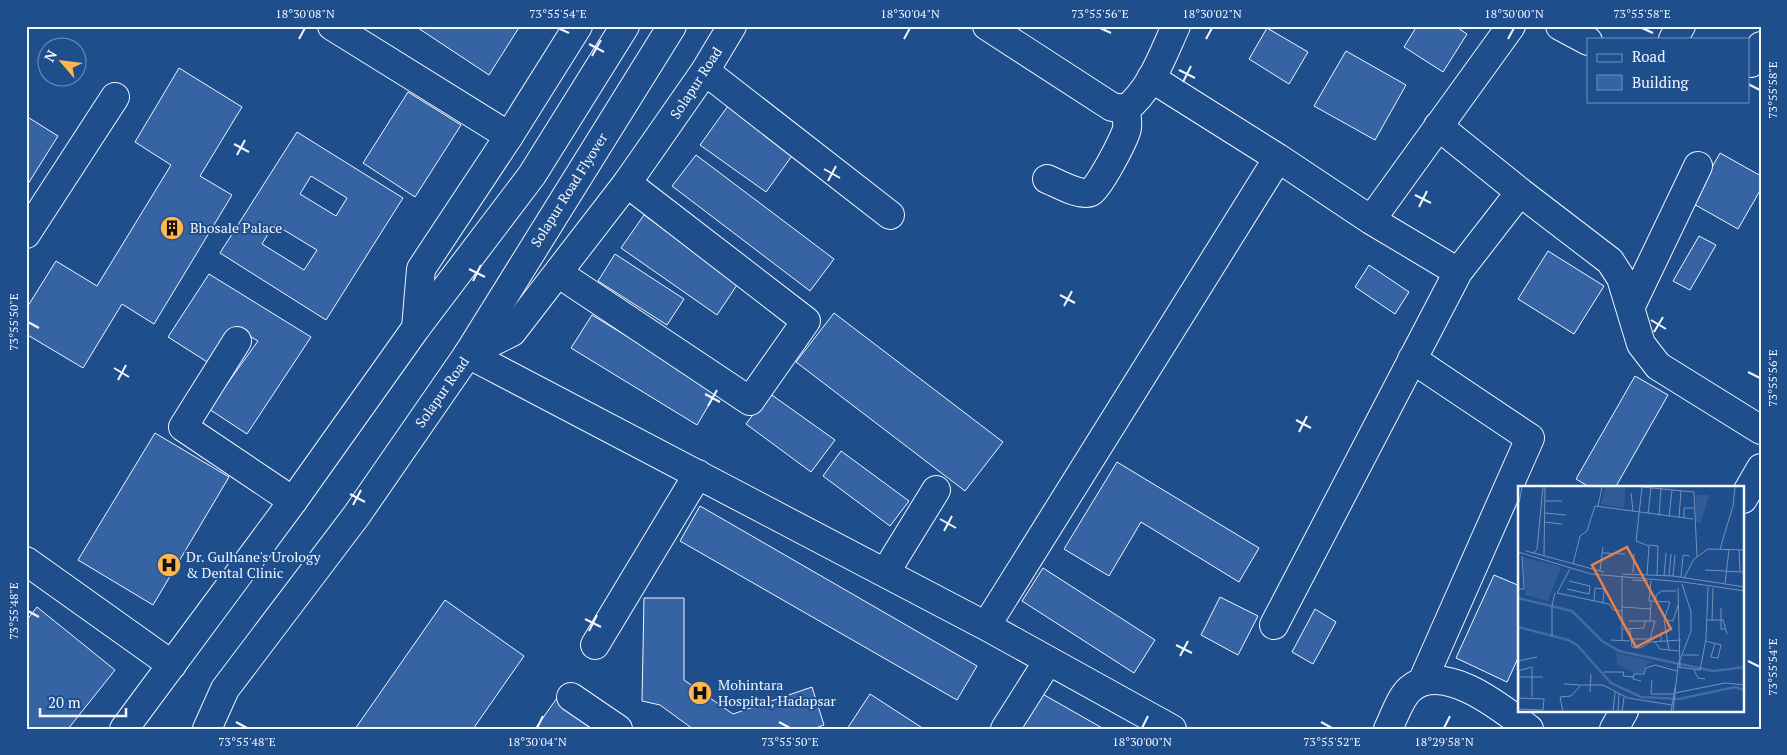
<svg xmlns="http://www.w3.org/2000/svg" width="1787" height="755" viewBox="0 0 1787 755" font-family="'PT Serif',serif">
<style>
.building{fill:#3563a3;stroke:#f2f6ff;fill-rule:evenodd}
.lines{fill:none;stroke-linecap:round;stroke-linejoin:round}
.minor-casing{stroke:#f2f6ff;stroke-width:30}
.major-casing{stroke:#f2f6ff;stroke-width:30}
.highway-casing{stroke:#f2f6ff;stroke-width:30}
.minor{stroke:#1f4e8c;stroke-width:28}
.major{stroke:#1f4e8c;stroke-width:28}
.highway{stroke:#1f4e8c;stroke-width:28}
.ticks{fill:none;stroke:#f2f6ff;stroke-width:2}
.labels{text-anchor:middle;stroke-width:4;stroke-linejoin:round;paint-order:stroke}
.street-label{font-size:14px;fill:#f2f6ff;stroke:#1f4e8c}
.poi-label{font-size:14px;fill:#f2f6ff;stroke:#1f4e8c;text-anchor:start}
.inset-river{fill:none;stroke:#446ba0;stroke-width:2.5}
.inset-road{fill:none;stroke:#7391ba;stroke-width:1}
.view{fill:#ea8049;fill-opacity:0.15;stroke:#ea8049;stroke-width:2.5}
.inset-edge{fill:none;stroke:#f2f6ff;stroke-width:2.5}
.neatline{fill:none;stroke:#f2f6ff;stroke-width:2}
.ticks-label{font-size:12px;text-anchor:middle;fill:#f2f6ff}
</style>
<rect width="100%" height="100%" fill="#1f4e8c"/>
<path class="building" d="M 415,26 L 520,26 L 489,75 Z
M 1417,26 L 1455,26 L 1467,34 L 1443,72 L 1404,47 Z
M 1267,28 L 1308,52 L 1289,84 L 1249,59 Z
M 1346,51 L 1406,85 L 1375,140 L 1314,106 Z
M 179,68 L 242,107 L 200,176 L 232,195 L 154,324 L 122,304 L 83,368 L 26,334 L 26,309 L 56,261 L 97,286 L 171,165 L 135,142 Z
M 408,92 L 461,125 L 415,197 L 363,163 Z
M 728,106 L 794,153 L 766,192 L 700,145 Z
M 26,116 L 58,136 L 26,187 Z
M 297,132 L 403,198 L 326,320 L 220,253 ZM 311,176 L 347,198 L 336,216 L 300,194 ZM 274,224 L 317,250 L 304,270 L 262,244 Z
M 1720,153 L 1761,176 L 1761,189 L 1738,229 L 1692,203 Z
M 696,155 L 834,259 L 810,291 L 672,186 Z
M 644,215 L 739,282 L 717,315 L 621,248 Z
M 1699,236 L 1716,245 L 1690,290 L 1673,281 Z
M 1548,251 L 1604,286 L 1574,334 L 1518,299 Z
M 615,254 L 684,299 L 667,325 L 598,281 Z
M 1369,265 L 1409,292 L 1395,314 L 1355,287 Z
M 209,274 L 311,337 L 247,434 L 209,409 L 258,341 L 236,328 L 212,365 L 168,337 Z
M 834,313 L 1003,442 L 965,491 L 796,362 Z
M 592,315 L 717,391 L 697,425 L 571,348 Z
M 1635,376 L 1668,395 L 1615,488 L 1591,488 L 1576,479 Z
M 769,393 L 835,440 L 811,472 L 746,424 Z
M 155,433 L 229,477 L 153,605 L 78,560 Z
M 841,451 L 909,501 L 890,526 L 823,476 Z
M 1117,462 L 1259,548 L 1239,582 L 1141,522 L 1109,576 L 1064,549 Z
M 700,506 L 977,666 L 957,700 L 680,541 Z
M 1043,568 L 1155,640 L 1134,673 L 1022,601 Z
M 1494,575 L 1520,586 L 1520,654 L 1507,682 L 1456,658 Z
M 1220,597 L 1258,616 L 1238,655 L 1201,635 Z
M 644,598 L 684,598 L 684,680 L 733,714 L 812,687 L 824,725 L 813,729 L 693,729 L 660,705 L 642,701 Z
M 445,600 L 524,656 L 473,729 L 355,729 Z
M 37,607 L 115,670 L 68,729 L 26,729 L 26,621 Z
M 1315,609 L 1336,622 L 1313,664 L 1292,652 Z
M 1032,688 L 1104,729 L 1009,729 Z
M 870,694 L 924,729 L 847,729 Z
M 557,698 L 600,729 L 535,729 Z"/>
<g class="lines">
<g class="minor-casing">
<path id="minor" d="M 332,26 L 509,136
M 987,26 L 1112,107 L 1126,109 C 1151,90 1163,54 1176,26
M 1560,26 L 1588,41
M 1673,39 L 1681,26
M 1751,63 L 1761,46
M 705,71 L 890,215
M 1151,78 L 1278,158 L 1371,220 L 1458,272 L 1520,192 L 1610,261 L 1621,278 L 1641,344 L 1658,366 L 1761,430
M 1438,126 L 1520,192
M 1047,179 C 1057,183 1081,197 1091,192 C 1098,189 1126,137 1127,128 C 1128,122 1126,115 1126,109
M 1371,220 L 1511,26
M 26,234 L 115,97
M 558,273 L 750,401 L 806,321 L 627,183
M 1631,306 L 1698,166
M 237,341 L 183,427 L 293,501
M 468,354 L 986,626 L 1172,729
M 1412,359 L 1530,438 L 1422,682
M 1743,499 L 1761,468
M 26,561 L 172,665
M 885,573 L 936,490
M 1274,625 L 1458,272
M 986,626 L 1278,158
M 595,645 L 698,474
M 571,697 L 618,729
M 1005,729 L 1048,661
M 1388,729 C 1394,717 1400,698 1410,689 C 1443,660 1503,709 1529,729
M 1614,729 L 1624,711"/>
</g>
<g class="major-casing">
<path id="major" d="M 416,328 L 421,269 L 509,136 L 578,26
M 468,354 L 512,332 L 627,183 L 705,71 L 732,26"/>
</g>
<g class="highway-casing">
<path id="highway" d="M 124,729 L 293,501 L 416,328 L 532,175 L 625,26
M 207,729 L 225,689 L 356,516 L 468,354 L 672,26"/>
</g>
<use href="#minor" class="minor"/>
<use href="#major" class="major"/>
<use href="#highway" class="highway"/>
</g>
<path class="ticks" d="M 558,28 L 569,33M 1100,28 L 1111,33M 1642,28 L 1653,33M 299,39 L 305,28M 904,39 L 910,28M 1206,39 L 1212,28M 1508,39 L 1514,28M 589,44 L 604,52M 592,56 L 601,40M 1179,70 L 1195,78M 1183,82 L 1191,66M 1748,84 L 1760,90M 234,144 L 249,152M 237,155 L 245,140M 824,169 L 840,178M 828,181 L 836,166M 1415,195 L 1431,203M 1419,207 L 1427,191M 469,269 L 485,277M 473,281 L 481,265M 1060,295 L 1075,303M 1064,306 L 1072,291M 1651,320 L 1666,329M 28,322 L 39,328M 1654,332 L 1663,317M 114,368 L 129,377M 1748,372 L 1760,378M 118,380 L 126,365M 705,394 L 720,402M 708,406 L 717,390M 1296,420 L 1311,428M 1299,432 L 1307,416M 350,494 L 365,502M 353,505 L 361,490M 940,519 L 956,528M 944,531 L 952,516M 28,611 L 39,617M 585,619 L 601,627M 589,631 L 597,615M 1176,645 L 1192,653M 1180,656 L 1188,641M 1748,661 L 1760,667M 236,722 L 247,728M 779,722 L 790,728M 1321,722 L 1332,728M 537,728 L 543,716M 1142,728 L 1148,716M 1444,728 L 1450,716"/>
<defs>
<g id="building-disc" transform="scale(1.25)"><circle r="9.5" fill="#ffb74d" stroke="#1f4e8c"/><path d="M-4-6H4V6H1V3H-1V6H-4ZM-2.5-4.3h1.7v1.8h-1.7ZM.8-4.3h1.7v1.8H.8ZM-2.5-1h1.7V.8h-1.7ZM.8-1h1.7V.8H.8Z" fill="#111"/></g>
<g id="hospital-disc" transform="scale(1.25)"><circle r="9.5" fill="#ffb74d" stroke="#1f4e8c"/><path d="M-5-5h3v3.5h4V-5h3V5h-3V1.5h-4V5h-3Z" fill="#111"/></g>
</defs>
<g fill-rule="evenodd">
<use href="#building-disc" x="172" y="228"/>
<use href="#hospital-disc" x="169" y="565"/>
<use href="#hospital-disc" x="700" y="693"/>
</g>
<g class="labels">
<g class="street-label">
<text transform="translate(696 83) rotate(-57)" y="5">Solapur Road</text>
<text transform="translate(569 190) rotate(-58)" y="5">Solapur Road Flyover</text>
<text transform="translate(442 392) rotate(-55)" y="5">Solapur Road</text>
</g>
<g class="poi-label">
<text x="190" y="233">Bhosale Palace</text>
<text x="186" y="562">Dr. Gulhane's Urology<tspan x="186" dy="16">&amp; Dental Clinic</tspan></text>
<text x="718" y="690">Mohintara<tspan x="718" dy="16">Hospital, Hadapsar</tspan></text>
</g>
</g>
<g transform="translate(1518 486)">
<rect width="226" height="226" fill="#1f4e8c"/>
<path d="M 87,1 L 108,1 L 106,22 L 83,18 ZM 178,9 L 191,9 L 183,37 L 178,36 ZM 5,71 L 43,81 L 30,115 L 7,109 ZM 98,167 L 134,175 L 135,177 L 129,177 L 126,187 L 116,187 L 99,178 Z" fill="#305b95"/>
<path class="inset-river" d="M 0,112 L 54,125 L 84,155 L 101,165 L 195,185 L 227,181M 0,141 L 50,154 L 59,159 L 93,197 L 123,211 L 161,213 L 217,201 L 227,204"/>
<path class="inset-road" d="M 113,7 L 115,25M 27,15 L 44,15M 1,17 L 4,1M 80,20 L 84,1M 27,27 L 48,29M 130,28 L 133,2M 141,30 L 143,2M 151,31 L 154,4M 161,32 L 163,5M 166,32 L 166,22 L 176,22M 26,36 L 44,38M 131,59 L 140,60 L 139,89M 202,63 L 215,20 L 217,1M 221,64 L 222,85M 8,65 L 86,86M 0,66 L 73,88 L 165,96 L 227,105M 85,67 L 107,68M 15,68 L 19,63 L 25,1M 26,70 L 27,1M 55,78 L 62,50 L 69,45 L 77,20 L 175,33M 52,83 L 39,107 L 91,118 L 95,124 L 104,125M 187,84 L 225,86M 82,85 L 85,61M 115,87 L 116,68M 104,88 L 155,90 L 227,101M 129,89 L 131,60 L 118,55 L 124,1 L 176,6 L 179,71M 146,90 L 148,67M 151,90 L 153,68M 155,90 L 157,69M 163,91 L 165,69 L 172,70M 166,92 L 176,73 L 190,63 L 227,64M 114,94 L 130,95M 133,95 L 131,115 L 152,116 L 146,134 L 151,164M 0,97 L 1,103 L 6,103 L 4,70M 207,97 L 211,64M 160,102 L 162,182M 49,103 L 71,108 L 72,100 L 51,95M 76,114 L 77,102 L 86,103 L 85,117M 138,115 L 138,109 L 144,105 L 158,105M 104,121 L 133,123M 203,122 L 203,143 L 208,143M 146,134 L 155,135 L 160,119M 189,134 L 205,134 L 209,148M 194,134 L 195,102M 111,135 L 132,135M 104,143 L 126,142 L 127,135M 112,143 L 114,161 L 122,162 L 131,157 L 137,135 L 132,135 L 133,116M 34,150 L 34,120 L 37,107M 112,153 L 132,153M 93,154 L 112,155M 104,155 L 104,91M 143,155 L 143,147 L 150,146M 187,155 L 203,159 L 200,172 L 193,171 L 197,157M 132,156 L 163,154M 137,156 L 142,163 L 161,165M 165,169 L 181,169M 0,175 L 19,171M 160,181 L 182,184 L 188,153 L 190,101M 176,184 L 180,192 L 187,193M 0,185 L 14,181 L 14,211M 1,185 L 1,211M 86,186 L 106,186 L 105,190 L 115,191M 1,191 L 25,191M 134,194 L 133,208 L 155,208M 123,195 L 115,193 L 116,188 L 126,188 L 128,182 L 137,179 L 159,185M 46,198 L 62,199M 72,206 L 73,188M 157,207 L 207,197 L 227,199M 0,212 L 26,213 L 25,224 L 0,223M 45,226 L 42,211 L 53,210 L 63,199 L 85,199 L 110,212 L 154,219M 95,226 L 97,206M 100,226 L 101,208M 104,226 L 106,211M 153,226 L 157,201M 155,226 L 160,179 L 173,145 L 173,126 L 164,98"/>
<path class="view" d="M 109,61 L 153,143 L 118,161 L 74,79 Z"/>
<rect width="226" height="226" class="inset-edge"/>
</g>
<rect width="1787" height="755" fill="none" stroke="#1f4e8c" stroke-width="55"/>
<rect x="1587" y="38" width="162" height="65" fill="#1f4e8c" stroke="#7391ba"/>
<rect x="1597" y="54" width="25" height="8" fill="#1f4e8c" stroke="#7391ba"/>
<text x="1632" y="62" font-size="15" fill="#f2f6ff">Road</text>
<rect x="1597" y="75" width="25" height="15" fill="#3563a3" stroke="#7391ba"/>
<text x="1632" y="88" font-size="15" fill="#f2f6ff">Building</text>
<g transform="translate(62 62) rotate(298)"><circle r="24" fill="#1f4e8c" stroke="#7391ba"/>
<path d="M0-4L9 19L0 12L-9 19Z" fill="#ffb74d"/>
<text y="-8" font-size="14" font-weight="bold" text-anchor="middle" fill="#f2f6ff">N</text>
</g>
<path d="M40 708v8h86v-8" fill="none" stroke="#f2f6ff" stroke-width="2.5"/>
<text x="48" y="708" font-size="15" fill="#f2f6ff" stroke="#1f4e8c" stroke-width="4" paint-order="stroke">20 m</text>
<rect x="28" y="28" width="1732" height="700" class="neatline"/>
<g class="ticks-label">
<text x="305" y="18">18°30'08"N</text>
<text x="558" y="18">73°55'54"E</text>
<text x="910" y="18">18°30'04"N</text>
<text x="1100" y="18">73°55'56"E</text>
<text x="1212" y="18">18°30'02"N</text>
<text x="1514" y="18">18°30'00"N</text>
<text x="1642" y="18">73°55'58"E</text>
<text transform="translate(1773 90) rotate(-90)" y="4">73°55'58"E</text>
<text transform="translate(14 322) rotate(-90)" y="4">73°55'50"E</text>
<text transform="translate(1773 378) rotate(-90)" y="4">73°55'56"E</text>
<text transform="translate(14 611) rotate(-90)" y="4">73°55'48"E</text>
<text transform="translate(1773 667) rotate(-90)" y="4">73°55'54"E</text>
<text x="247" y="746">73°55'48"E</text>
<text x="537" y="746">18°30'04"N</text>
<text x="790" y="746">73°55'50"E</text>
<text x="1142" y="746">18°30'00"N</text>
<text x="1332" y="746">73°55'52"E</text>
<text x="1444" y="746">18°29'58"N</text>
</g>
</svg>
